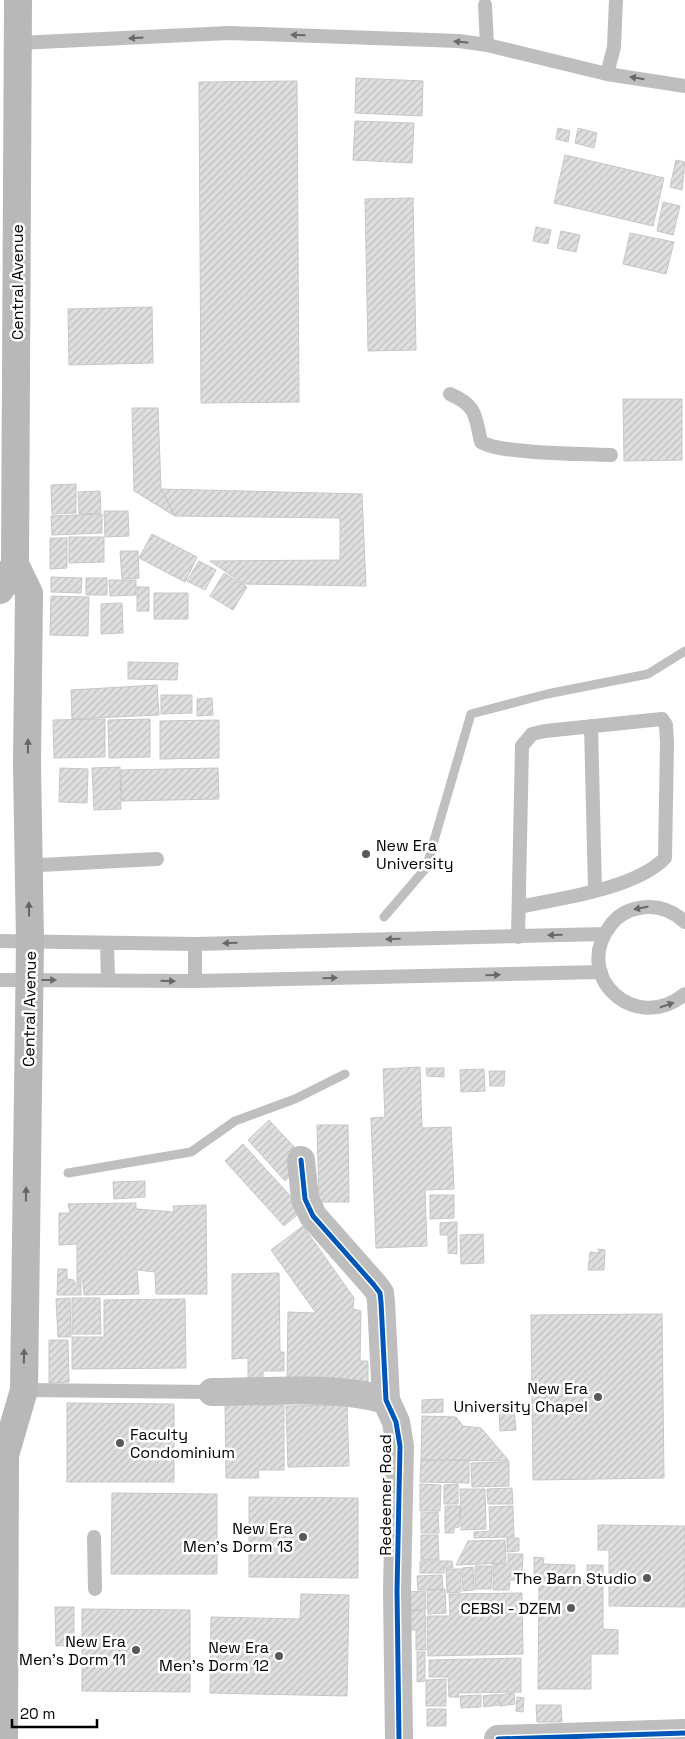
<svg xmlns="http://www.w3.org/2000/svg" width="685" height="1739" viewBox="0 0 685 1739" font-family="'Space Grotesk',sans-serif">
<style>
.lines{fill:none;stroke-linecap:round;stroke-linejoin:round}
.stream{stroke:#bfbfbf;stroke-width:9}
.building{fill:url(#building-hatch);stroke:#c7c7c7}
.service{stroke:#bebebe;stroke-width:14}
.minor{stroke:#bebebe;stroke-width:28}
.secondary{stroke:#b8b8b8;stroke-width:28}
.cycleway-casing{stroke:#fff;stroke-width:8}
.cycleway{stroke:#0057b8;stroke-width:5}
.oneway{fill:#686868}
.oneway2{fill:#656565}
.poi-dot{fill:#595959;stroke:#fff;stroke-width:2}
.labels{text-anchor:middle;stroke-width:5;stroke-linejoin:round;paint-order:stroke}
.street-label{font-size:16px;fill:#000;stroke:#fff}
.poi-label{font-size:16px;fill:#000;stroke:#fff;text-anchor:end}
</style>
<defs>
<pattern id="building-hatch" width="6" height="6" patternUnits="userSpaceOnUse" patternTransform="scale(1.25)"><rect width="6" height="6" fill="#dfdfdf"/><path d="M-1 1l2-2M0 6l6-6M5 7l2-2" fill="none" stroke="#bebebe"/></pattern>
</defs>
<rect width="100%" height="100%" fill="#fff"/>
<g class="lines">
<path class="stream" d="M 384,917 L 426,868 L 471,714 L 547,694 L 648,674 L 685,651
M 68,1173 L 191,1152 L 235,1121 L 295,1099 L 345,1074"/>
</g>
<path class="building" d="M 356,78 L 423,81 L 422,116 L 355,113 Z
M 297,81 L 299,402 L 201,403 L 199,82 Z
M 355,121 L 414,123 L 412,163 L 353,160 Z
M 558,128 L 570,131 L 568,142 L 556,139 Z
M 578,128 L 597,133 L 594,148 L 575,143 Z
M 565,155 L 664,178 L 653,226 L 554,203 Z
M 676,160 L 685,162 L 682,190 L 670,187 Z
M 413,198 L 416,350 L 368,351 L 365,199 Z
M 663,202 L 680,206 L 673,235 L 657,231 Z
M 536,227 L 551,230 L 548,244 L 533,241 Z
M 561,231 L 580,235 L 576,252 L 557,248 Z
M 630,233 L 674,242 L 666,274 L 623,264 Z
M 152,307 L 153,363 L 69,365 L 68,309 Z
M 623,399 L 682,399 L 682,460 L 624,461 Z
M 132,408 L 158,408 L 161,489 L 175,516 L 134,491 Z
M 76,484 L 76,513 L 52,514 L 51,485 Z
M 161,489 L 362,494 L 366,586 L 244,584 L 210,561 L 340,560 L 340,518 L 175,516 Z
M 100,491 L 101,513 L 79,514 L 78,492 Z
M 104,511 L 128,511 L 129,536 L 105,537 Z
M 102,514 L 102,533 L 52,535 L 51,516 Z
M 152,534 L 197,557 L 185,582 L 139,558 Z
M 69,537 L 104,537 L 104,562 L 69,563 Z
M 50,538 L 67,538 L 67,568 L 50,569 Z
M 120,551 L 138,551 L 139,578 L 122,579 Z
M 199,561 L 216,570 L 205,590 L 187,581 Z
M 224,573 L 247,587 L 233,610 L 210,596 Z
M 51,577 L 82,578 L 81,593 L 51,592 Z
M 86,578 L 107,578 L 107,595 L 86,595 Z
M 109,580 L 136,580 L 136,595 L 110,596 Z
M 137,587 L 149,587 L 149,611 L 137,611 Z
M 154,593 L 188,593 L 188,619 L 154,619 Z
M 51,596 L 89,597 L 88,636 L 50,635 Z
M 122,603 L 123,633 L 101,634 L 101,604 Z
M 128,662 L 178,663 L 177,680 L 128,679 Z
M 157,685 L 159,715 L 72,719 L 71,690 Z
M 161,695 L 192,695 L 192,713 L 161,714 Z
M 212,698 L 213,715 L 197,716 L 197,699 Z
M 105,719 L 105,757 L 54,758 L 53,720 Z
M 150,719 L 150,757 L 109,758 L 108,720 Z
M 219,720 L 219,758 L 160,759 L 160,721 Z
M 120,767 L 121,809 L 94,810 L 92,768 Z
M 60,768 L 88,769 L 87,803 L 59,802 Z
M 218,768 L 219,799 L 122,801 L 121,770 Z
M 420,1067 L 422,1128 L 451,1127 L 454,1189 L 425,1190 L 427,1246 L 376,1248 L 371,1118 L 385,1117 L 383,1069 Z
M 426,1068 L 444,1068 L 444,1077 L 427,1076 Z
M 484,1069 L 485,1091 L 461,1092 L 460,1070 Z
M 489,1071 L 505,1071 L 504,1086 L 490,1086 Z
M 269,1120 L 298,1151 L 298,1168 L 285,1181 L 248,1140 Z
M 317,1125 L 348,1125 L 349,1202 L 319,1202 Z
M 243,1144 L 303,1210 L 284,1226 L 225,1161 Z
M 145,1181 L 145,1197 L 114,1199 L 113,1182 Z
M 430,1195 L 454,1195 L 454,1218 L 430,1219 Z
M 136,1203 L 136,1209 L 174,1212 L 173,1206 L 206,1205 L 207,1294 L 156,1294 L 155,1272 L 137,1270 L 139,1294 L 84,1295 L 83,1282 L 77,1282 L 77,1244 L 59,1245 L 59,1213 L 70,1213 L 68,1204 Z
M 457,1222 L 457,1254 L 448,1253 L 448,1235 L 440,1235 L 440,1223 Z
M 303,1226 L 354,1298 L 353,1309 L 361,1311 L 360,1361 L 368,1361 L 368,1382 L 287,1381 L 288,1312 L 316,1313 L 271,1250 Z
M 483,1234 L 484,1263 L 461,1264 L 460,1235 Z
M 598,1249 L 605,1250 L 604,1270 L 588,1270 L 590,1252 L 599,1253 Z
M 58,1269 L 67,1269 L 67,1279 L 74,1280 L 74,1283 L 81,1283 L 81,1295 L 57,1295 Z
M 279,1273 L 280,1352 L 284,1352 L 284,1371 L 263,1371 L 263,1382 L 248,1382 L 248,1358 L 232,1359 L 232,1274 Z
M 70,1298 L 71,1337 L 58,1337 L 56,1299 Z
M 72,1298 L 100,1298 L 101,1334 L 72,1334 Z
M 185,1299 L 186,1368 L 72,1369 L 72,1337 L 104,1337 L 104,1300 Z
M 662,1314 L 664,1478 L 533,1480 L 531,1315 Z
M 49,1340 L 68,1340 L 69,1382 L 49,1383 Z
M 443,1399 L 443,1412 L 422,1413 L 422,1400 Z
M 225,1402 L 260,1402 L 260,1405 L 284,1405 L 284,1470 L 258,1470 L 259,1478 L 226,1478 Z
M 67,1403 L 174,1404 L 174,1482 L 67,1482 Z
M 347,1405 L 349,1466 L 288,1467 L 286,1406 Z
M 499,1410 L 514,1410 L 516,1430 L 500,1431 Z
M 422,1416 L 456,1417 L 463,1426 L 481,1428 L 509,1461 L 421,1460 Z
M 421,1460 L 469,1460 L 469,1483 L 420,1482 Z
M 509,1462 L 509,1486 L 472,1487 L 471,1463 Z
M 420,1484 L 441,1485 L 440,1511 L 420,1511 Z
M 458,1484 L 458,1504 L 444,1504 L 444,1485 Z
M 512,1488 L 513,1504 L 488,1504 L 487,1489 Z
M 460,1489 L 485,1489 L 486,1529 L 461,1530 Z
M 112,1493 L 217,1494 L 217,1574 L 111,1574 Z
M 249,1497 L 358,1498 L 358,1578 L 249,1577 Z
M 445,1506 L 460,1506 L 459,1527 L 454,1528 L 454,1533 L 445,1533 Z
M 513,1506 L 514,1537 L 474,1538 L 474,1532 L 490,1531 L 489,1507 Z
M 438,1512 L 439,1533 L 421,1533 L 421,1513 Z
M 598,1525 L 685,1526 L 685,1607 L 609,1606 L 609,1550 L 598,1550 Z
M 421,1535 L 438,1535 L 439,1560 L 421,1560 Z
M 507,1538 L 519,1538 L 519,1551 L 507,1552 Z
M 505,1540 L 506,1563 L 456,1565 L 468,1541 Z
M 508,1554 L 523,1554 L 522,1580 L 510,1580 L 509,1590 L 493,1590 L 493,1564 L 508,1564 Z
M 534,1557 L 544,1558 L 543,1564 L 575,1565 L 574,1583 L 540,1582 L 540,1579 L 534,1578 Z
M 420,1561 L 452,1561 L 453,1568 L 444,1568 L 444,1573 L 420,1573 Z
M 587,1565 L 603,1565 L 603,1629 L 618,1630 L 618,1654 L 591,1654 L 591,1689 L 538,1689 L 539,1586 L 577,1586 L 576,1580 L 587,1580 Z
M 475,1566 L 492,1566 L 491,1589 L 475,1589 Z
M 473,1567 L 474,1590 L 463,1591 L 462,1568 Z
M 446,1569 L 461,1569 L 461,1592 L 447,1593 Z
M 442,1575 L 443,1589 L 418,1590 L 417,1576 Z
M 445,1589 L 446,1613 L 428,1614 L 427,1590 Z
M 425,1591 L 426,1609 L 408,1610 L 407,1592 Z
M 522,1593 L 523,1654 L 428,1656 L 427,1616 L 450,1616 L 449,1594 Z
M 301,1594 L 349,1595 L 347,1696 L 210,1693 L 211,1617 L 300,1619 Z
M 55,1607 L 74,1607 L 74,1645 L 56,1646 Z
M 82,1609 L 190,1610 L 190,1692 L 82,1691 Z
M 425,1610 L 426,1650 L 416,1650 L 416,1630 L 409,1630 L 409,1611 Z
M 417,1652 L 425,1652 L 425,1681 L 417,1682 Z
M 521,1658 L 521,1692 L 458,1693 L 459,1697 L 449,1697 L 448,1677 L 429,1677 L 429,1660 Z
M 446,1679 L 446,1706 L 426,1706 L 426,1680 Z
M 514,1693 L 515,1704 L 500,1706 L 499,1695 Z
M 498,1694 L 499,1705 L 484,1707 L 483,1696 Z
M 481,1695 L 481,1707 L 461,1708 L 460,1696 Z
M 517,1697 L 524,1698 L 523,1712 L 516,1711 Z
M 536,1705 L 561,1705 L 562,1722 L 537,1722 Z
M 427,1709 L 446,1709 L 446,1726 L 427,1726 Z"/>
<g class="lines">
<path class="service" d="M 485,5 L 487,45
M 18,43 L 229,33 L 459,41 L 487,45 L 607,74 L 685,86
M 607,74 L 614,47 L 616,0
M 450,394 C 477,406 475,415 481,442 C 500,454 584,454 611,455
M 591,726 L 595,890
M 40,865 L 157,859
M 685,922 C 672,910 656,905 639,908 C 628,910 617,916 610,926 C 572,976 635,1035 685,994
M 518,937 L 522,746 L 532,734 L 545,731 L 662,719 L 666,725 L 667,743 L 665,858 C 635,889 561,898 519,907
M 0,941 L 195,944 L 604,934
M 107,943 L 108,980
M 0,980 L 195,981 L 601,972
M 195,981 L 195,944
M 24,1390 L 212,1392
M 94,1537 L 95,1589"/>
<path class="minor" d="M 301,1160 L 305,1199 L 313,1216 L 374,1285 L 380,1293 L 381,1302 L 386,1400 L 396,1422 L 400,1446 L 397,1591 L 399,1739
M 212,1392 C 268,1392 332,1385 386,1400
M 498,1739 L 685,1733"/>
<path class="secondary" d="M 0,590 L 15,564
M 1,1436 L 5,1455 L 4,1739
M 5,1455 L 24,1390 L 30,942 L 27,764 L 29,593 L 15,564 L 18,0"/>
<g class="cycleway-casing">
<path id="cycleway" d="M 301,1160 L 305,1199 L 313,1216 L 374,1285 L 380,1293 L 381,1302 L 386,1400 L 396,1422 L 400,1446 L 397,1591 L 399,1739
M 498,1739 L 685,1733"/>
</g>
<use href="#cycleway" class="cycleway"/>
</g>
<defs><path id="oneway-solid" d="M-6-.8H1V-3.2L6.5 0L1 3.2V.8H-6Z" transform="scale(1.25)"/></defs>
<g class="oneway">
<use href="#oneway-solid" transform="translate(298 35) rotate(-179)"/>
<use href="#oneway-solid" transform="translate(136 38) rotate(177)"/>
<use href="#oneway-solid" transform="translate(461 42) rotate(-174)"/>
<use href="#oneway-solid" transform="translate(637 78) rotate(-171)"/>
<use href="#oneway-solid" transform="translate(641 908) rotate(169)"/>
<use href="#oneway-solid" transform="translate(555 935) rotate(178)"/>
<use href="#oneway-solid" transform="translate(393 939) rotate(179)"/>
<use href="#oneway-solid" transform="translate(230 943) rotate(179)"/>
<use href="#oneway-solid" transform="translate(493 975) rotate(-1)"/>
<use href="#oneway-solid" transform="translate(330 978) rotate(-1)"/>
<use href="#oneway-solid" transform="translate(49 980)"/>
<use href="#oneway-solid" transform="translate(168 981) rotate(1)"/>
<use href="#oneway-solid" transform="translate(667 1005) rotate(-19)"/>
</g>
<g class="oneway2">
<use href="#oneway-solid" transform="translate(28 746) rotate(-89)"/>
<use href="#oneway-solid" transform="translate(29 909) rotate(-91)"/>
<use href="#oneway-solid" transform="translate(26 1194) rotate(-89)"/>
<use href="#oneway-solid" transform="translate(24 1356) rotate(-89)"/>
</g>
<g class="poi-dot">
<circle cx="366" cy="854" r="5"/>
<circle cx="598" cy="1397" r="5"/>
<circle cx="120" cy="1443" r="5"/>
<circle cx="303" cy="1537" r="5"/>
<circle cx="647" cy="1578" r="5"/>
<circle cx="571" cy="1608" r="5"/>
<circle cx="136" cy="1650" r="5"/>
<circle cx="279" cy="1656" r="5"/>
</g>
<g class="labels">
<g class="street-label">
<text transform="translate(17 282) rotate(-90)" y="6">Central Avenue</text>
<text transform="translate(29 1009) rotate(-89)" y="6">Central Avenue</text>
<text transform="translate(385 1495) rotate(-90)" y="6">Redeemer Road</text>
</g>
<g class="poi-label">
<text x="376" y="851" text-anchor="start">New Era<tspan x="376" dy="18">University</tspan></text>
<text x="588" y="1394">New Era<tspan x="588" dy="18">University Chapel</tspan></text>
<text x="130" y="1440" text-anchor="start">Faculty<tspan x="130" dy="18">Condominium</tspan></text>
<text x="293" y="1534">New Era<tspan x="293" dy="18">Men's Dorm 13</tspan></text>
<text x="637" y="1584">The Barn Studio</text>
<text x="561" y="1614">CEBSI - DZEM</text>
<text x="126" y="1647">New Era<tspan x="126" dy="18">Men's Dorm 11</tspan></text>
<text x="269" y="1653">New Era<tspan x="269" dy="18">Men's Dorm 12</tspan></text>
</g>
</g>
<path d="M12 1719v8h85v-8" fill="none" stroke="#000000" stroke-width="2.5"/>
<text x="20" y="1719" font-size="15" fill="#000000" stroke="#ffffff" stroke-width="4" paint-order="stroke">20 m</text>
</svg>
